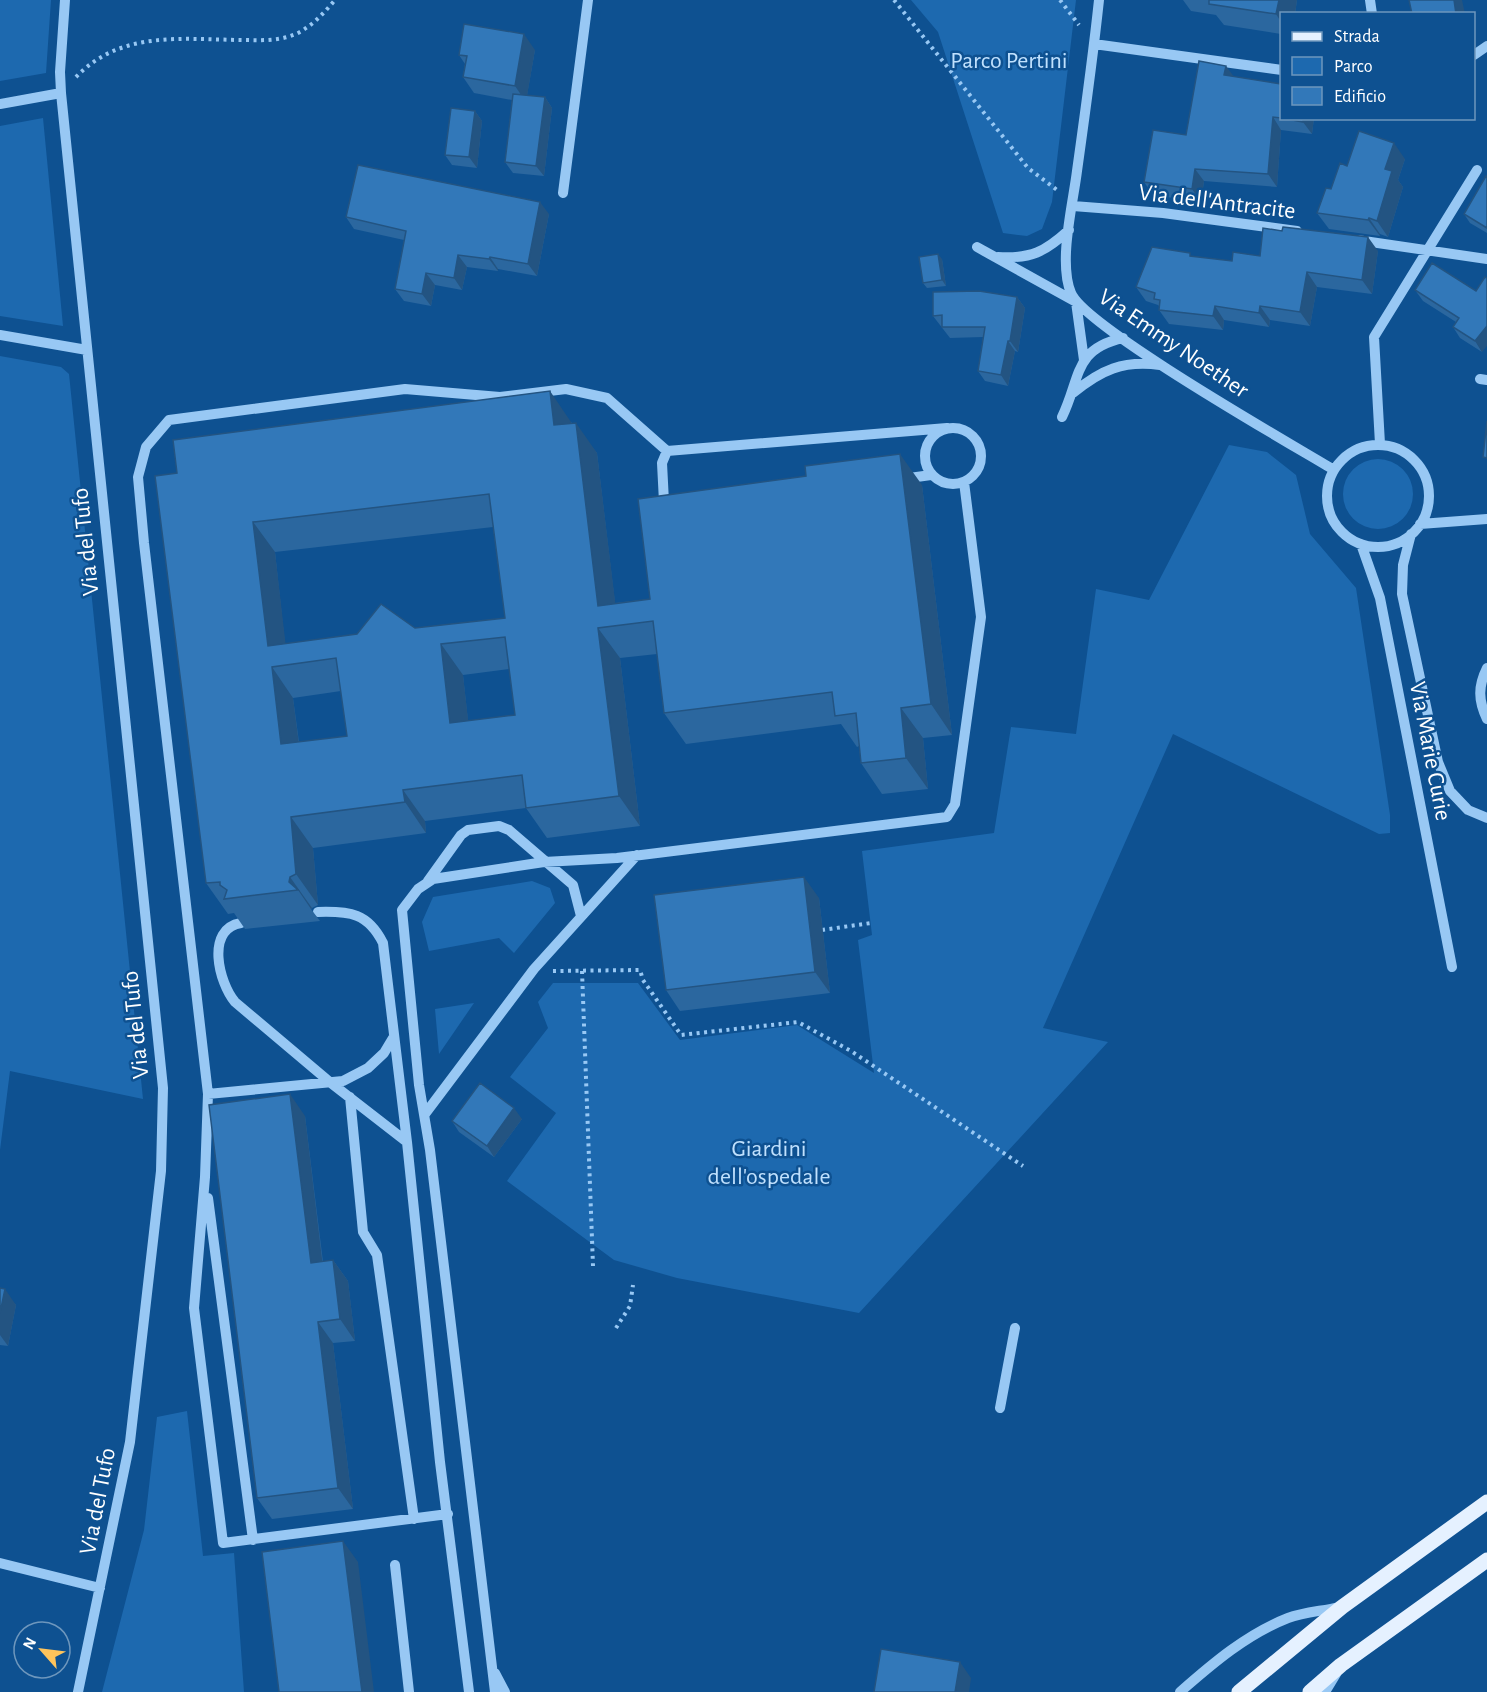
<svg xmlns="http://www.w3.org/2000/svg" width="1487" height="1692" viewBox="0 0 1487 1692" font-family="'Alegreya Sans',sans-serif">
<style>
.green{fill:#1d69af}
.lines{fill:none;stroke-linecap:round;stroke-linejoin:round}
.path{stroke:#98c8f4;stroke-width:4;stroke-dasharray:3 4.5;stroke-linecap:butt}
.minor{stroke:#98c8f4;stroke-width:10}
.major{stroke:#e5f1ff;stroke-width:15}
.wall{fill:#2b679f;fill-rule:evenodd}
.shaded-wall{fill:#235482}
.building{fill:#3278b9;stroke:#235482;stroke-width:1.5;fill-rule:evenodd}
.labels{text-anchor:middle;stroke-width:5;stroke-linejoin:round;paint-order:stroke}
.park-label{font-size:24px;fill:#c0e1fe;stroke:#0e5191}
.street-label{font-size:24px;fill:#fff;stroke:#0e5191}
</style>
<rect width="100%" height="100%" fill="#0e5191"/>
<path class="green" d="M 0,0 L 51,0 L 46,73 L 0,81 Z
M 911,0 L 1076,0 L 1052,202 L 1042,229 L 1027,236 L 1003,233 L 938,32 Z
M 43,118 L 63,326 L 0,316 L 0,126 Z
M 0,356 L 61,367 L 69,374 L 143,1099 L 10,1071 L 0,1150 Z
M 1229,445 L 1267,452 L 1296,475 L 1310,534 L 1356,588 L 1390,815 L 1390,833 L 1379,834 L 1173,734 L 1043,1028 L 1108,1042 L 859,1313 L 677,1278 L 614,1260 L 507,1181 L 556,1113 L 510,1077 L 548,1028 L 538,1002 L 553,983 L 638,983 L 680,1040 L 797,1025 L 874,1073 L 858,940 L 872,935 L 862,851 L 994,833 L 1011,727 L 1076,734 L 1096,589 L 1149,600 Z
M1343 494a35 35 0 1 1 70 0a35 35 0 1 1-70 0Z
M 532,881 L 550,888 L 555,903 L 514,953 L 499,938 L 429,951 L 422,922 L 433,897 Z
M 474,1003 L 439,1054 L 435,1009 Z
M 187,1411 L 203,1556 L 234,1553 L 244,1692 L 102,1692 L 144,1530 L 157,1417 Z"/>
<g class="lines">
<path class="path" d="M 894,0 L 1028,168 L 1057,190
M 1060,0 L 1079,25
M 76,77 C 120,31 180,39 239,40 C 259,40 279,42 298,33 C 313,25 324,13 335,0
M 822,930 L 871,923
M 553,971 L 640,970 L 643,980 L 681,1035 L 798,1022 L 851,1051 L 1023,1166
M 582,971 L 593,1266
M 616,1328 L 630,1306 L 633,1285"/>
<path class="minor" d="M 1099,0 C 1093,57 1085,114 1077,171 C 1073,204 1058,262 1071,293 C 1085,327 1291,444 1334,470
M 1370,0 L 1372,14
M 1094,44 L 1282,70
M 1474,55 L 1487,46
M 61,93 L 60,72 L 65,0
M 0,104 L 61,93 L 163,1088 L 161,1171 L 130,1442 L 78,1692
M 563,193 L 588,0
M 1073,206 L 1163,213 L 1297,231
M 1357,240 L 1487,259
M 977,247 L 1076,302 L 1084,360
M 998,257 C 1031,259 1045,252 1069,230
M 0,335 L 87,350
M 1480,379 L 1487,380
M 1073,393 C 1101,370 1123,360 1160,365
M 1062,417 C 1081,378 1073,349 1123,338
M925 456a28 28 0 1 1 56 0a28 28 0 1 1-56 0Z
M 1380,444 L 1374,337 L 1477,170
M1327 496a51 51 0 1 1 102 0a51 51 0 1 1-102 0Z
M 667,451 L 662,463 L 664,502 L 670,508
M 902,479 L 931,475
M 1420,524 L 1487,519
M 1411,534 L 1403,565 L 1402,594 L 1438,762 L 1450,791 L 1468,810 L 1487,818
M 1361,544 L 1380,598 L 1452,967
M 1487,668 C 1478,686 1478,700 1487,719
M 428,881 L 461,835 L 468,830 L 499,826 L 509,830 L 573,885 L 581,916
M 241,923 C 205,929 219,983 235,1002 L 331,1083 L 407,1142 L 383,943 C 368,913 350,911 318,912
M 208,1094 L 343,1081 L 368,1068 L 384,1053 L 393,1038
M 350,1097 L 363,1232 L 377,1255 L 414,1519
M 425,1114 L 534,969 L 637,855
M 407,1142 L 440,1462 L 469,1692
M 208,1198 L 253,1540
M 1000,1408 L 1015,1328
M 448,1514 L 223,1543 L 194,1308 L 205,1177 L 208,1094 L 144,543 L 138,477 L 146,447 L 169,420 L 405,389 L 500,397 L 566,389 L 607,398 L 667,451 L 947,428
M 0,1563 L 100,1588
M 395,1565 L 409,1692
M 495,1673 L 505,1692
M 495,1692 L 430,1150 L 419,1085 L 402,910 L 418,889 L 433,879 L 544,862 L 617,858 L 947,817 L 955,804 L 981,617 L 964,482
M 1180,1692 C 1213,1663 1247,1634 1288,1618 C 1304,1612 1323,1611 1339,1607
M 1325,1692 L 1336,1674"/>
<path class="major" d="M 1239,1692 L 1342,1607 L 1487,1502
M 1310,1692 L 1341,1665 L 1487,1560"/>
</g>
<path class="wall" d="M 1183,0 L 1297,0 L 1295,14 L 1281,14 L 1281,34 L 1224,25 L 1216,15 L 1191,11 Z
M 535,50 L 527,95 L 545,97 L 552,108 L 544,176 L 513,173 L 505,162 L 512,100 L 474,93 L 463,77 L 465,64 L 459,55 Z
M 1234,77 L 1281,118 L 1314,118 L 1312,134 L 1281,130 L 1277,187 L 1204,181 L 1201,202 L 1153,195 L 1144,182 L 1186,135 Z
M 475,111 L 482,121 L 477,168 L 452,165 L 445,155 Z
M 1405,159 L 1398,180 L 1403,187 L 1388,237 L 1380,234 L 1380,236 L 1329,229 L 1317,213 L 1331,189 L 1347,166 Z
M 1487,176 L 1487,233 L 1470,223 L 1464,214 Z
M 549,214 L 537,276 L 498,269 L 498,271 L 467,267 L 462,290 L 435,285 L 431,306 L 404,301 L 395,289 L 404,240 L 354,229 L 346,217 Z
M 1378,251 L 1372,294 L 1317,287 L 1310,326 L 1270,320 L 1269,327 L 1224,320 L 1223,330 L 1169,324 L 1159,310 L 1159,306 L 1158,305 L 1146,301 L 1136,287 L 1193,256 L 1232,261 L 1260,256 Z
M 942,259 L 946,286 L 927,288 L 923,283 Z
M 1432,263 L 1482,352 L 1460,338 L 1453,327 L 1456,322 L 1423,301 L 1415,290 Z
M 1017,297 L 1025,308 L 1018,352 L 1015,351 L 1008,386 L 985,381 L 978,371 L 983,337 L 950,338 L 933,316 Z
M 571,422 L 597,453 L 615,603 L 650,599 L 922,485 L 952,735 L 923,738 L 928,789 L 882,794 L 861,763 L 859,746 L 857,747 L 841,724 L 686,744 L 664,713 L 657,654 L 620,658 L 640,826 L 547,838 L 526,808 L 425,821 L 426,833 L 313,848 L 318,905 L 312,908 L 311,909 L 320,921 L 245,929 L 234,913 L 228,914 L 206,883 L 155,476 ZM 493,527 L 505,618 L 415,628 L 285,644 L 275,552 ZM 509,669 L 515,715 L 468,721 L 463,675 ZM 341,691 L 347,736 L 299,742 L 293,698 Z
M 819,898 L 830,993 L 680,1011 L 666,990 Z
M 305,1116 L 323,1262 L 333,1260 L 348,1281 L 355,1341 L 333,1343 L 353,1509 L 272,1519 L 257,1498 Z
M 522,1119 L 494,1157 L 459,1132 L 452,1121 Z
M 0,1288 L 16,1305 L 8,1346 L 0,1345 Z"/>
<path class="shaded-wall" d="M 1279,0 L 1297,0 L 1295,14 L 1281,14 L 1281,22 L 1276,14 Z
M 1454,0 L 1462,0 L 1465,14 L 1456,14 Z
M 524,34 L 535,50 L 526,102 L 515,86 Z
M 1226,66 L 1235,78 L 1224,75 Z
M 545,97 L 552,108 L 544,176 L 536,166 Z
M 475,111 L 482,121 L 477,168 L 469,157 Z
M 1273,117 L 1281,130 L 1277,187 L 1268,174 Z
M 1303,118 L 1314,118 L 1312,134 L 1303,122 Z
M 1394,143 L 1405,159 L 1398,180 L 1403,187 L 1388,237 L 1377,221 L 1385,169 Z
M 1195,169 L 1204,181 L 1201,202 L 1192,189 Z
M 540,202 L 549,214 L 537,276 L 528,264 Z
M 1369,218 L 1380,234 L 1380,236 L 1368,220 Z
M 1368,237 L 1378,251 L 1372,294 L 1362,280 Z
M 938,254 L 942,259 L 946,286 L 942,280 Z
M 458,255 L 467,267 L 462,290 L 454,278 Z
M 490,257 L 498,269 L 498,271 L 489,259 Z
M 1307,272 L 1317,287 L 1310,326 L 1300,312 Z
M 426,273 L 435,285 L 431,306 L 422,294 Z
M 1017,297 L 1025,308 L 1018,352 L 1010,341 Z
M 1215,306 L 1224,320 L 1223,330 L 1213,316 Z
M 1260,306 L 1270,320 L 1269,327 L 1259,313 Z
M 1487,326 L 1487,346 L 1482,352 L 1475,341 Z
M 1008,341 L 1015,351 L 1008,386 L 1001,375 Z
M 550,391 L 571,422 L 575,456 L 554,425 Z
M 576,423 L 597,453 L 618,625 L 598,606 Z
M 900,454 L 922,485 L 952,735 L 931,704 Z
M 253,522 L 275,552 L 288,665 L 268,646 Z
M 598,628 L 620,658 L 640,826 L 619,796 Z
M 441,644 L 463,675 L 472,754 L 450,723 Z
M 272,667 L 293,698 L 303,775 L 281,744 Z
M 901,708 L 923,738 L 928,789 L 906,758 Z
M 403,790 L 425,821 L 426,833 L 405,802 Z
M 291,817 L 313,848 L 318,905 L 296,874 Z
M 290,877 L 312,908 L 311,909 L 298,890 L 289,882 Z
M 804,877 L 819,898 L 830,993 L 815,972 Z
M 290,1094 L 305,1116 L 325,1284 L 311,1263 Z
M 514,1108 L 522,1119 L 494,1157 L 487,1146 Z
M 333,1260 L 348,1281 L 355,1341 L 340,1319 Z
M 5,1289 L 16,1305 L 8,1346 L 0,1335 L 0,1313 Z
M 318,1322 L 333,1343 L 353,1509 L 338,1488 Z
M 343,1541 L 358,1562 L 374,1692 L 362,1692 Z
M 960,1662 L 971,1678 L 969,1692 L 955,1692 Z"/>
<path class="building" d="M 1209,0 L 1279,0 L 1276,14 L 1209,4 Z
M 1409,0 L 1454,0 L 1456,14 L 1412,14 Z
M 464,24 L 524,34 L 515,86 L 463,77 L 467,56 L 459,55 Z
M 1199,61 L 1226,66 L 1224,75 L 1281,84 L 1281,118 L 1273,117 L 1268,174 L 1195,169 L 1192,189 L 1144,182 L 1153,130 L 1186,135 Z
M 513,94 L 545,97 L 536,166 L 505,162 Z
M 451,108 L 475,111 L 469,157 L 445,155 Z
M 1282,118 L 1303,118 L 1303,122 Z
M 1359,131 L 1394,143 L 1385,169 L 1392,171 L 1377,221 L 1369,218 L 1368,220 L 1317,213 L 1326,188 L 1331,189 L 1340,163 L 1347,166 Z
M 358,165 L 540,202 L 528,264 L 490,257 L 489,259 L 458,255 L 454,278 L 426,273 L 422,294 L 395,289 L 406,231 L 346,217 Z
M 1486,176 L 1487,176 L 1487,228 L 1464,214 Z
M 1283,227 L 1368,237 L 1362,280 L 1307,272 L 1300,312 L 1260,306 L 1259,313 L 1215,306 L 1213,316 L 1159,310 L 1160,300 L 1154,299 L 1155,293 L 1136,287 L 1152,247 L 1190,253 L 1190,256 L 1232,261 L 1233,252 L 1260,256 L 1263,228 L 1282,231 Z
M 938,254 L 942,280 L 923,283 L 919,257 Z
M 1432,263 L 1476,291 L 1485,277 L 1487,278 L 1487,326 L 1475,341 L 1453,327 L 1459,318 L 1415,290 Z
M 979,291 L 1017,297 L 1010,341 L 1008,341 L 1001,375 L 978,371 L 985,327 L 942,327 L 942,315 L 933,316 L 933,292 Z
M 550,391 L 554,425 L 576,423 L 598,606 L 650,599 L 638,499 L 806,476 L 805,466 L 900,454 L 931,704 L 901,708 L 906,758 L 861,763 L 856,713 L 835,716 L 832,692 L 664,713 L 653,621 L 598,628 L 619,796 L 526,808 L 522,775 L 403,790 L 405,802 L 291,817 L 296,874 L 290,877 L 289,882 L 298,890 L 224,899 L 227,890 L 220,885 L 220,882 L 206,883 L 155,476 L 177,473 L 173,440 ZM 489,494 L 505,618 L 415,628 L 381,604 L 357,634 L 268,646 L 253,522 ZM 505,637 L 515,715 L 450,723 L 441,644 ZM 336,658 L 347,736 L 281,744 L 272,667 Z
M 1487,421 L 1487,458 L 1483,457 Z
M 804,877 L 815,972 L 666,990 L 654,895 Z
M 480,1083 L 514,1108 L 487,1146 L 452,1121 Z
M 290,1094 L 311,1263 L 333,1260 L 340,1319 L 318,1322 L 338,1488 L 257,1498 L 209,1105 Z
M 0,1288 L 5,1289 L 0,1313 Z
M 343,1541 L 362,1692 L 279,1692 L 262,1552 Z
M 881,1649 L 960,1662 L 955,1692 L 874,1692 Z"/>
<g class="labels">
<g class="park-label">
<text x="1009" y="68">Parco Pertini</text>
<text x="769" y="1156">Giardini<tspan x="769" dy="28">dell'ospedale</tspan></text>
</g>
<g class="street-label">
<text transform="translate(1217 201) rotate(7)" y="8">Via dell'Antracite</text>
<text transform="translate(1174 343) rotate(34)" y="8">Via Emmy Noether</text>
<text transform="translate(85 542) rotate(-96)" y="8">Via del Tufo</text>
<text transform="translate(1431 751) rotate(79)" y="8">Via Marie Curie</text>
<text transform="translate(135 1025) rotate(-96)" y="8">Via del Tufo</text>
<text transform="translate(97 1501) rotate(-79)" y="8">Via del Tufo</text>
</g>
</g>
<rect x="1280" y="12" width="195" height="108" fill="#0e5191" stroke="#6e97bd" stroke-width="1.5"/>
<rect x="1292" y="32" width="30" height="9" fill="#e5f1ff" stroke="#6e97bd" stroke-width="1.5"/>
<text x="1334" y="42" font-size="18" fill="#ffffff">Strada</text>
<rect x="1292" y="57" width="30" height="18" fill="#1d69af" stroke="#6e97bd" stroke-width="1.5"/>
<text x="1334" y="72" font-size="18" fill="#ffffff">Parco</text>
<rect x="1292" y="87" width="30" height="18" fill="#3278b9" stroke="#6e97bd" stroke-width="1.5"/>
<text x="1334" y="102" font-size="18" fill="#ffffff">Edificio</text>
<g transform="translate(42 1650) rotate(298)"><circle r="28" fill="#0e5191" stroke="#6e97bd" stroke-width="1.5"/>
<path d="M0-4.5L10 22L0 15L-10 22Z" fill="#ffc45b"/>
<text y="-9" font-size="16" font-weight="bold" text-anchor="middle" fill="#ffffff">N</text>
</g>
</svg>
